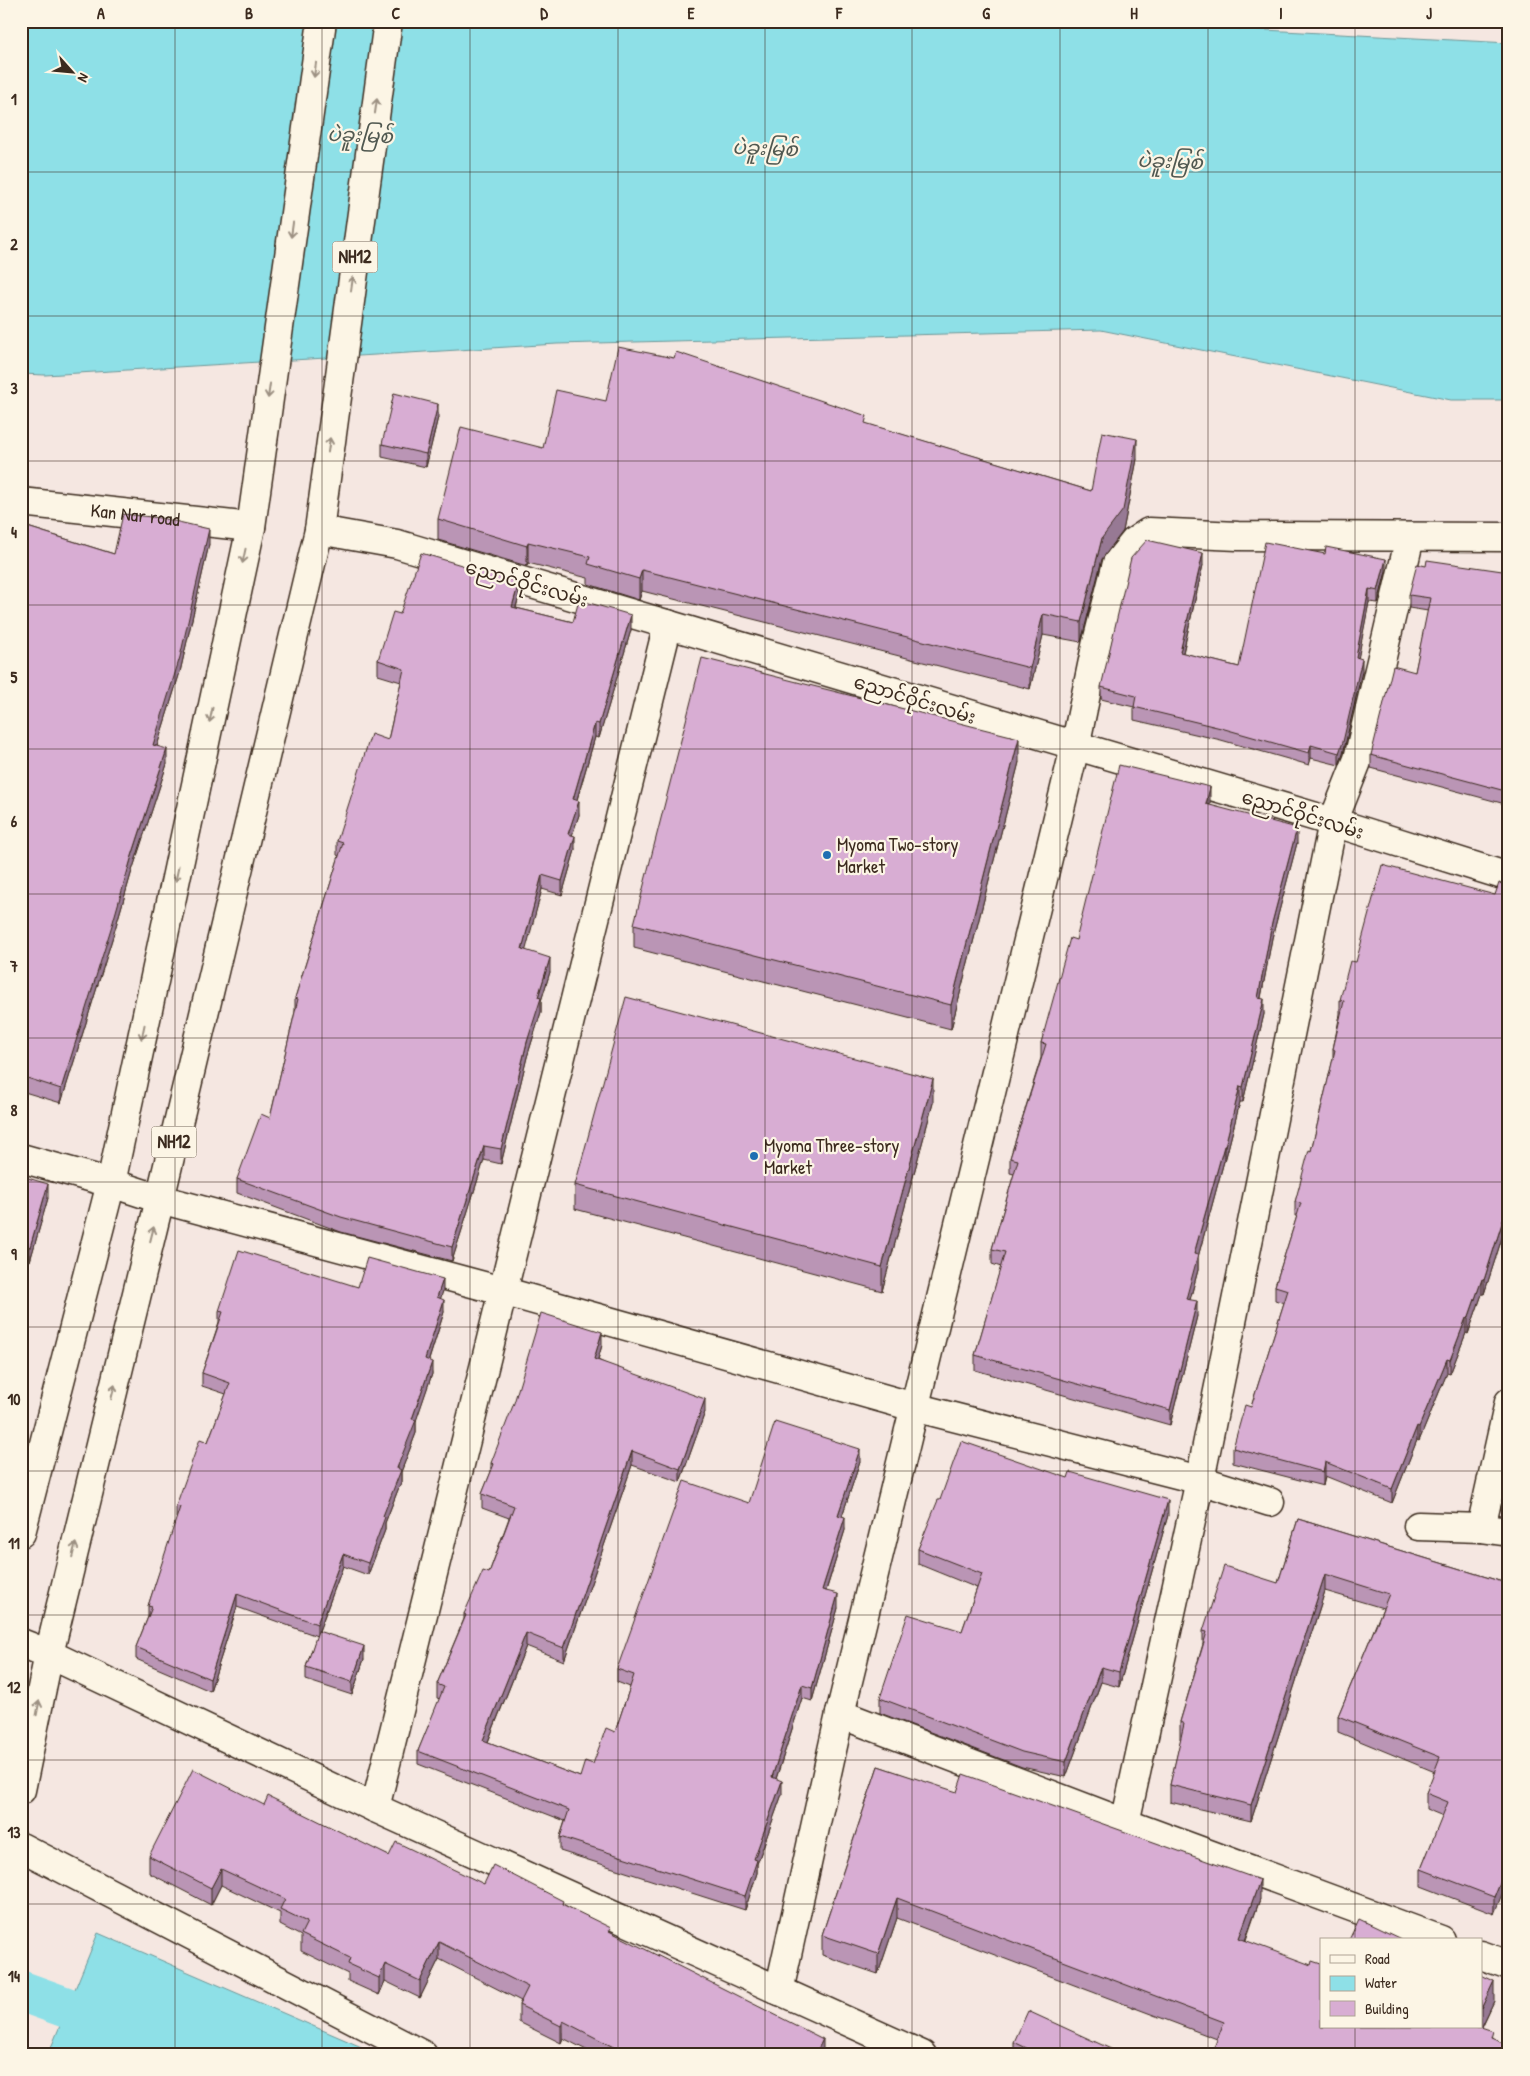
<svg xmlns="http://www.w3.org/2000/svg" width="1530" height="2076" viewBox="0 0 1530 2076" font-family="'Patrick Hand','Noto Sans Myanmar',sans-serif">
<style>
.water{fill:#8ee0e7;stroke:#6d9797}
.lines{fill:none;stroke-linecap:round;stroke-linejoin:round}
.canal{stroke:#8ee0e7;stroke-width:41}
.minor-casing{stroke:#3b2a1e;stroke-width:31}
.highway-casing{stroke:#3b2a1e;stroke-width:31}
.minor{stroke:#fcf5e5;stroke-width:28}
.highway{stroke:#fcf5e5;stroke-width:28}
.wall{fill:#ba95b5;stroke:#3b2a1e}
.shaded-wall{fill:#977994;stroke:#3b2a1e}
.building{fill:#d8add3;stroke:#3b2a1e}
.oneway{stroke:#9c9082}
.grid{fill:none;stroke:#3b2a1e;stroke-width:1;stroke-opacity:0.55}
.poi-dot{fill:#1f6fb2;stroke:#fcf5e5;stroke-width:2}
.labels{text-anchor:middle;stroke-width:4.5;stroke-linejoin:round;paint-order:stroke}
.shield{fill:#fcf5e5;stroke:#75675a;stroke-width:1}
.shield-label{font-size:18px;font-weight:bold;fill:#3b2a1e}
.street-label{font-size:19px;fill:#3b2a1e;stroke:#fcf5e5}
.poi-label{font-size:19px;fill:#3b2a1e;stroke:#fcf5e5;text-anchor:start}
.water-label{font-size:20px;font-style:italic;fill:#505850;stroke:#fcf5e5}
.neatline{fill:none;stroke:#3b2a1e;stroke-width:2}
.grid-label{font-size:16px;text-anchor:middle;font-weight:bold;fill:#3b2a1e}
</style>
<rect width="100%" height="100%" fill="#f5e7e1"/>
<filter id="ink" filterUnits="userSpaceOnUse"><feTurbulence type="fractalNoise" baseFrequency=".02" numOctaves="2"/><feDisplacementMap in="SourceGraphic" scale="10" xChannelSelector="R" yChannelSelector="G"/><feConvolveMatrix kernelMatrix="1 2 1 2 8 2 1 2 1" color-interpolation-filters="sRGB"/></filter>
<g filter="url(#ink)">
<path class="water" d="M 21,21 L 1095,21 L 1509,43 L 1509,400 L 1451,400 L 1101,330 L 557,344 L 45,375 L 21,374 Z
M 98,1933 L 380,2055 L 48,2055 Z"/>
<g class="lines">
<path class="canal" d="M 21,1991 L 68,2008"/>
<g class="minor-casing">
<g id="minor">
<path id="s1" d="M 21,502 L 251,527"/>
<path d="M 319,530 L 397,544 L 1333,822 L 1509,877"/>
<path d="M 21,1158 L 111,1183 L 160,1199 L 502,1291 L 914,1407 L 1200,1480 L 1270,1502"/>
<path d="M 1418,1526 L 1481,1528 L 1509,1532"/>
<path d="M 1481,1528 L 1509,1402"/>
<path d="M 21,1643 L 49,1654 L 375,1808 L 922,2055"/>
<path d="M 840,1714 L 1125,1823 L 1441,1940"/>
<path d="M 375,1808 L 668,624"/>
<path d="M 1125,1823 L 1200,1480 L 1333,822 L 1358,759 L 1410,537"/>
<path d="M 21,1847 L 423,2055"/>
<path d="M 1481,1955 L 1509,1965"/>
<path d="M 779,1991 L 840,1714 L 1075,747 L 1096,646 L 1117,563 L 1134,542 L 1149,532 L 1238,536 L 1509,537"/>
</g>
</g>
<g class="highway-casing">
<path id="highway" d="M 21,1533 L 111,1183 L 251,527 L 322,21
M 21,1790 L 49,1654 L 160,1199 L 319,530 L 388,21"/>
</g>
<use href="#minor" class="minor"/>
<use href="#highway" class="highway"/>
</g>
<path class="wall" d="M 438,417 L 426,467 L 382,457 L 382,444 Z
M 867,424 L 1091,491 L 1137,459 L 1123,531 L 1102,559 L 1081,642 L 1043,635 L 1030,689 L 642,591 L 639,600 L 588,584 L 588,578 L 528,563 L 527,566 L 438,540 L 438,519 L 543,448 Z
M 21,525 L 114,554 L 209,544 L 180,672 L 157,746 L 167,764 L 131,874 L 113,936 L 61,1103 L 21,1091 Z
M 1203,565 L 1183,653 L 1239,667 L 1386,571 L 1378,603 L 1369,602 L 1358,658 L 1362,671 L 1343,754 L 1339,765 L 1311,758 L 1309,765 L 1221,740 L 1134,720 L 1134,707 L 1101,699 L 1101,687 Z
M 1426,566 L 1509,572 L 1509,805 L 1371,768 L 1371,755 L 1415,672 L 1428,611 L 1409,608 L 1409,595 Z
M 519,596 L 516,608 L 573,622 L 631,630 L 599,738 L 595,737 L 577,800 L 579,815 L 572,835 L 575,850 L 562,895 L 542,889 L 525,950 L 550,972 L 541,1001 L 541,1012 L 527,1057 L 501,1164 L 484,1160 L 452,1261 L 341,1232 L 237,1193 L 237,1179 L 270,1118 L 295,1012 L 295,998 L 339,856 L 337,855 L 337,841 L 388,740 L 401,682 L 378,675 L 378,660 L 400,614 Z
M 1019,762 L 951,1029 L 634,948 L 634,924 Z
M 1210,802 L 1210,805 L 1297,843 L 1272,938 L 1261,998 L 1264,1014 L 1243,1102 L 1240,1102 L 1225,1161 L 1224,1161 L 1198,1257 L 1198,1270 L 1190,1300 L 1197,1316 L 1170,1425 L 975,1370 L 975,1355 L 1001,1267 L 992,1264 L 992,1249 L 1014,1174 L 1010,1173 L 1010,1158 L 1041,1058 L 1041,1043 L 1076,940 Z
M 1509,886 L 1509,1216 L 1484,1294 L 1482,1294 L 1468,1334 L 1466,1333 L 1450,1374 L 1447,1373 L 1419,1441 L 1417,1440 L 1392,1503 L 1325,1476 L 1323,1486 L 1233,1463 L 1233,1448 L 1251,1407 L 1284,1303 L 1275,1300 L 1275,1286 L 1297,1216 L 1295,1216 L 1295,1202 L 1311,1151 L 1333,1059 L 1333,1049 L 1340,1014 L 1340,1000 L 1356,962 L 1495,895 Z
M 933,1103 L 882,1291 L 575,1209 L 575,1185 Z
M 21,1176 L 48,1198 L 30,1261 L 28,1261 Z
M 358,1287 L 443,1291 L 440,1298 L 444,1312 L 429,1360 L 432,1374 L 416,1420 L 416,1433 L 401,1472 L 401,1482 L 385,1523 L 385,1530 L 368,1575 L 343,1566 L 319,1631 L 364,1659 L 352,1695 L 306,1680 L 306,1667 L 317,1636 L 237,1607 L 210,1691 L 136,1659 L 136,1647 L 148,1617 L 148,1606 L 177,1519 L 176,1518 L 176,1506 L 208,1442 L 226,1394 L 202,1386 L 202,1373 L 219,1322 L 219,1311 Z
M 602,1345 L 598,1360 L 705,1412 L 680,1482 L 632,1465 L 564,1661 L 526,1646 L 488,1742 L 580,1777 L 593,1764 L 615,1732 L 630,1687 L 617,1682 L 617,1669 L 749,1503 L 860,1462 L 842,1516 L 845,1530 L 826,1591 L 838,1608 L 812,1701 L 802,1698 L 776,1779 L 782,1794 L 757,1864 L 757,1873 L 745,1910 L 560,1851 L 560,1837 L 565,1821 L 418,1764 L 418,1751 L 440,1699 L 437,1698 L 437,1684 L 464,1619 L 464,1614 L 489,1573 L 509,1518 L 482,1508 L 482,1494 L 491,1472 L 491,1463 Z
M 940,1500 L 1168,1515 L 1119,1687 L 1101,1682 L 1066,1777 L 1022,1767 L 880,1713 L 880,1698 L 962,1631 L 977,1588 L 918,1564 L 918,1549 Z
M 1298,1519 L 1509,1584 L 1494,1914 L 1421,1886 L 1421,1869 L 1443,1816 L 1426,1809 L 1426,1793 L 1435,1772 L 1338,1732 L 1338,1716 L 1383,1608 L 1325,1591 L 1251,1821 L 1170,1802 L 1170,1785 L 1181,1739 L 1180,1739 L 1180,1722 L 1203,1644 L 1203,1631 L 1278,1583 Z
M 878,1766 L 1260,1899 L 1246,1940 L 1321,2027 L 1494,2001 L 1482,2027 L 1493,2039 L 1217,2039 L 897,1918 L 878,1974 L 822,1955 L 822,1935 Z
M 264,1805 L 389,1856 L 484,1884 L 563,1904 L 823,2055 L 596,2055 L 563,2038 L 561,2043 L 519,2022 L 519,2005 L 521,2001 L 439,1959 L 420,1998 L 385,1981 L 379,1995 L 348,1981 L 348,1974 L 301,1951 L 301,1936 L 280,1925 L 280,1913 L 221,1885 L 211,1905 L 149,1873 L 149,1856 Z
M 1014,2042 L 1124,2055 L 1014,2055 Z"/>
<path class="shaded-wall" d="M 438,404 L 438,417 L 426,467 L 426,454 Z
M 1137,439 L 1137,459 L 1123,531 L 1102,559 L 1081,642 L 1081,622 L 1102,538 Z
M 209,529 L 209,544 L 180,672 L 153,759 L 153,745 Z
M 528,542 L 528,563 L 527,566 L 527,546 Z
M 1203,553 L 1203,565 L 1180,665 L 1180,652 Z
M 1386,559 L 1386,571 L 1378,603 L 1378,591 Z
M 642,570 L 642,591 L 639,600 L 639,579 Z
M 519,582 L 519,596 L 512,621 L 512,607 Z
M 1369,589 L 1369,602 L 1356,670 L 1356,657 Z
M 1043,614 L 1043,635 L 1030,689 L 1030,668 Z
M 631,615 L 631,630 L 599,738 L 599,724 Z
M 1362,659 L 1362,671 L 1343,754 L 1339,765 L 1339,753 Z
M 595,723 L 595,737 L 573,813 L 573,799 Z
M 1019,738 L 1019,762 L 951,1029 L 951,1005 Z
M 1311,745 L 1311,758 L 1309,765 L 1309,753 Z
M 167,749 L 167,764 L 131,874 L 113,936 L 61,1103 L 61,1089 L 131,859 Z
M 1210,787 L 1210,802 L 1206,819 L 1206,804 Z
M 579,801 L 579,815 L 568,848 L 568,834 Z
M 1297,828 L 1297,843 L 1272,938 L 1258,1013 L 1258,998 L 1272,923 Z
M 575,836 L 575,850 L 562,895 L 562,881 Z
M 542,875 L 542,889 L 522,964 L 522,949 Z
M 550,958 L 550,972 L 541,1001 L 541,1012 L 527,1057 L 501,1164 L 501,1149 L 538,997 Z
M 1264,999 L 1264,1014 L 1243,1102 L 1243,1087 Z
M 933,1079 L 933,1103 L 882,1291 L 882,1267 Z
M 1240,1086 L 1240,1102 L 1225,1161 L 1225,1146 Z
M 484,1146 L 484,1160 L 452,1261 L 452,1247 Z
M 1224,1146 L 1224,1161 L 1198,1257 L 1198,1270 L 1186,1314 L 1186,1299 L 1194,1254 Z
M 48,1184 L 48,1198 L 30,1261 L 30,1247 Z
M 1509,1201 L 1509,1216 L 1484,1294 L 1484,1280 Z
M 28,1246 L 28,1261 L 21,1284 L 21,1269 Z
M 443,1279 L 443,1291 L 437,1310 L 437,1297 Z
M 1482,1279 L 1482,1294 L 1468,1334 L 1468,1319 Z
M 444,1300 L 444,1312 L 425,1372 L 425,1359 Z
M 1197,1301 L 1197,1316 L 1170,1425 L 1170,1410 Z
M 1466,1318 L 1466,1333 L 1450,1374 L 1450,1360 Z
M 602,1332 L 602,1345 L 594,1373 L 594,1359 Z
M 1447,1359 L 1447,1373 L 1419,1441 L 1419,1427 Z
M 432,1362 L 432,1374 L 416,1421 L 416,1420 L 416,1433 L 401,1472 L 401,1482 L 385,1523 L 385,1530 L 368,1575 L 368,1563 L 383,1516 L 412,1419 Z
M 705,1399 L 705,1412 L 680,1482 L 680,1469 Z
M 1417,1426 L 1417,1440 L 1392,1503 L 1392,1489 Z
M 860,1449 L 860,1462 L 838,1528 L 838,1515 Z
M 632,1451 L 632,1465 L 564,1661 L 564,1648 Z
M 1325,1462 L 1325,1476 L 1323,1486 L 1323,1472 Z
M 1168,1500 L 1168,1515 L 1119,1687 L 1119,1672 Z
M 845,1517 L 845,1530 L 822,1603 L 822,1590 Z
M 343,1554 L 343,1566 L 317,1636 L 317,1624 Z
M 1325,1574 L 1325,1591 L 1251,1821 L 1251,1805 Z
M 237,1594 L 237,1607 L 210,1691 L 210,1679 Z
M 838,1594 L 838,1608 L 812,1701 L 812,1688 Z
M 526,1633 L 526,1646 L 483,1754 L 483,1740 Z
M 364,1646 L 364,1659 L 352,1695 L 352,1682 Z
M 1101,1667 L 1101,1682 L 1066,1777 L 1066,1762 Z
M 802,1685 L 802,1698 L 772,1791 L 772,1777 Z
M 782,1781 L 782,1794 L 757,1864 L 757,1873 L 745,1910 L 745,1896 L 754,1859 Z
M 1509,1860 L 1509,1877 L 1494,1914 L 1494,1897 Z
M 221,1869 L 221,1885 L 211,1905 L 211,1888 Z
M 1260,1880 L 1260,1899 L 1239,1957 L 1239,1938 Z
M 897,1898 L 897,1918 L 878,1974 L 878,1954 Z
M 439,1942 L 439,1959 L 420,1998 L 420,1981 Z
M 385,1964 L 385,1981 L 379,1995 L 379,1978 Z
M 1494,1981 L 1494,2001 L 1474,2043 L 1481,2027 L 1481,2009 Z
M 563,2021 L 563,2038 L 561,2043 L 561,2026 Z
M 823,2039 L 823,2055 L 815,2055 Z"/>
<path class="building" d="M 618,347 L 674,358 L 676,352 L 867,416 L 865,423 L 1091,491 L 1102,432 L 1137,439 L 1123,510 L 1102,538 L 1081,622 L 1043,614 L 1030,668 L 642,570 L 639,579 L 588,564 L 590,557 L 528,542 L 527,546 L 438,519 L 461,427 L 543,448 L 556,390 L 606,401 Z
M 394,393 L 438,404 L 426,454 L 382,444 Z
M 123,514 L 161,518 L 209,529 L 180,657 L 153,745 L 167,749 L 131,859 L 113,922 L 61,1089 L 21,1076 L 21,525 L 114,554 Z
M 1147,540 L 1203,553 L 1180,652 L 1239,667 L 1265,542 L 1325,554 L 1326,547 L 1386,559 L 1378,591 L 1369,589 L 1356,657 L 1362,659 L 1343,742 L 1339,753 L 1311,745 L 1309,753 L 1221,728 L 1134,707 L 1136,696 L 1101,687 L 1131,558 Z
M 421,553 L 519,582 L 512,607 L 573,622 L 579,600 L 631,615 L 599,724 L 595,723 L 573,799 L 579,801 L 568,834 L 575,836 L 562,881 L 542,875 L 522,949 L 550,958 L 538,997 L 541,998 L 527,1042 L 501,1149 L 484,1146 L 452,1247 L 341,1217 L 237,1179 L 261,1114 L 270,1118 L 298,999 L 295,998 L 343,843 L 337,841 L 371,734 L 388,740 L 404,669 L 378,660 L 393,612 L 400,614 Z
M 1427,560 L 1509,572 L 1509,792 L 1371,755 L 1393,666 L 1415,672 L 1430,598 L 1409,595 L 1417,564 L 1426,566 Z
M 702,658 L 1019,738 L 951,1005 L 634,924 Z
M 1119,765 L 1210,787 L 1206,804 L 1297,828 L 1272,923 L 1258,998 L 1264,999 L 1243,1087 L 1240,1086 L 1225,1146 L 1224,1146 L 1194,1254 L 1198,1255 L 1186,1299 L 1197,1301 L 1170,1410 L 975,1355 L 1005,1252 L 992,1249 L 1018,1160 L 1010,1158 L 1046,1044 L 1041,1043 L 1070,938 L 1076,940 Z
M 1382,865 L 1495,895 L 1499,883 L 1509,886 L 1509,1201 L 1484,1280 L 1482,1279 L 1468,1319 L 1466,1318 L 1450,1360 L 1447,1359 L 1419,1427 L 1417,1426 L 1392,1489 L 1325,1462 L 1323,1472 L 1233,1448 L 1245,1405 L 1251,1407 L 1288,1290 L 1275,1286 L 1301,1203 L 1295,1202 L 1309,1150 L 1311,1151 L 1335,1050 L 1333,1049 L 1344,1001 L 1340,1000 L 1350,961 L 1356,962 Z
M 626,997 L 933,1079 L 882,1267 L 575,1185 Z
M 21,1176 L 48,1184 L 30,1247 L 28,1246 L 21,1269 Z
M 239,1250 L 358,1287 L 367,1258 L 443,1279 L 437,1297 L 444,1300 L 425,1359 L 432,1362 L 412,1419 L 416,1420 L 397,1468 L 401,1470 L 383,1516 L 385,1517 L 368,1563 L 343,1554 L 317,1624 L 237,1594 L 210,1679 L 136,1647 L 152,1607 L 148,1606 L 180,1507 L 176,1506 L 200,1439 L 208,1442 L 230,1383 L 202,1373 L 223,1312 L 219,1311 Z
M 541,1313 L 602,1332 L 594,1359 L 705,1399 L 680,1469 L 632,1451 L 564,1648 L 526,1633 L 483,1740 L 580,1777 L 585,1761 L 593,1764 L 606,1728 L 615,1732 L 634,1675 L 617,1669 L 684,1481 L 749,1503 L 775,1422 L 860,1449 L 838,1515 L 845,1517 L 822,1590 L 838,1594 L 812,1688 L 802,1685 L 772,1777 L 782,1781 L 754,1859 L 757,1860 L 745,1896 L 560,1837 L 569,1810 L 418,1751 L 444,1687 L 437,1684 L 466,1615 L 464,1614 L 483,1571 L 489,1573 L 514,1506 L 482,1494 L 494,1464 L 491,1463 L 514,1403 Z
M 961,1441 L 1068,1478 L 1070,1472 L 1168,1500 L 1119,1672 L 1101,1667 L 1066,1762 L 1022,1752 L 880,1698 L 908,1614 L 962,1631 L 982,1574 L 918,1549 L 938,1500 L 940,1500 Z
M 1298,1519 L 1509,1584 L 1509,1860 L 1494,1897 L 1421,1869 L 1448,1802 L 1426,1793 L 1440,1757 L 1338,1716 L 1389,1594 L 1325,1574 L 1251,1805 L 1170,1785 L 1184,1724 L 1180,1722 L 1207,1632 L 1203,1631 L 1224,1566 L 1278,1583 Z
M 318,1631 L 364,1646 L 352,1682 L 306,1667 Z
M 878,1766 L 957,1792 L 963,1774 L 1260,1880 L 1239,1938 L 1311,1965 L 1312,1961 L 1321,1964 L 1321,2027 L 1481,2027 L 1493,2031 L 1491,2038 L 1509,2046 L 1509,2055 L 1211,2055 L 1224,2022 L 897,1898 L 878,1954 L 822,1935 Z
M 193,1769 L 264,1805 L 268,1796 L 389,1856 L 396,1842 L 484,1884 L 493,1865 L 563,1901 L 562,1904 L 611,1928 L 609,1931 L 823,2039 L 815,2055 L 629,2055 L 563,2021 L 561,2026 L 519,2005 L 528,1987 L 439,1942 L 420,1981 L 385,1964 L 379,1978 L 348,1964 L 350,1958 L 301,1934 L 307,1922 L 280,1909 L 285,1899 L 221,1869 L 211,1888 L 149,1856 Z
M 1359,1919 L 1403,1940 L 1349,1940 Z
M 1481,1975 L 1494,1981 L 1481,2009 Z
M 1028,2011 L 1124,2055 L 1041,2055 L 1014,2042 Z"/>
<defs><path id="oneway-shaft" d="M-6 0H5M1.5-3L5.5 0L1.5 3" fill="none" stroke-width="1.6" stroke-linecap="round" stroke-linejoin="round" transform="scale(1.25)"/></defs>
<g class="oneway">
<use href="#oneway-shaft" transform="translate(315 70) rotate(98)"/>
<use href="#oneway-shaft" transform="translate(376 106) rotate(-82)"/>
<use href="#oneway-shaft" transform="translate(292 230) rotate(98)"/>
<use href="#oneway-shaft" transform="translate(352 284) rotate(-82)"/>
<use href="#oneway-shaft" transform="translate(269 391) rotate(98)"/>
<use href="#oneway-shaft" transform="translate(329 445) rotate(-82)"/>
<use href="#oneway-shaft" transform="translate(244 556) rotate(102)"/>
<use href="#oneway-shaft" transform="translate(211 715) rotate(102)"/>
<use href="#oneway-shaft" transform="translate(177 874) rotate(102)"/>
<use href="#oneway-shaft" transform="translate(143 1032) rotate(102)"/>
<use href="#oneway-shaft" transform="translate(152 1234) rotate(-76)"/>
<use href="#oneway-shaft" transform="translate(113 1392) rotate(-76)"/>
<use href="#oneway-shaft" transform="translate(74 1550) rotate(-76)"/>
<use href="#oneway-shaft" transform="translate(38 1708) rotate(-79)"/>
</g>
</g>
<path class="grid" d="M 175,21 L 175,2055M 322,21 L 322,2055M 470,21 L 470,2055M 618,21 L 618,2055M 765,21 L 765,2055M 912,21 L 912,2055M 1060,21 L 1060,2055M 1208,21 L 1208,2055M 1355,21 L 1355,1940M 21,172 L 1509,172M 21,316 L 1509,316M 21,461 L 1509,461M 21,605 L 1509,605M 21,749 L 1509,749M 21,894 L 1509,894M 21,1038 L 1509,1038M 21,1182 L 1509,1182M 21,1327 L 1509,1327M 21,1471 L 1509,1471M 21,1615 L 1509,1615M 21,1760 L 1509,1760M 21,1904 L 1509,1904M 1355,2027 L 1355,2055"/>
<g class="poi-dot">
<circle cx="827" cy="855" r="5"/>
<circle cx="754" cy="1156" r="5"/>
</g>
<g class="labels">
<g class="shield">
<rect x="332.5" y="241.5" width="45" height="31" rx="4"/>
<rect x="151.5" y="1126.5" width="45" height="31" rx="4"/>
</g>
<g class="shield-label">
<text x="355" y="263">NH12</text>
<text x="174" y="1148">NH12</text>
</g>
<g class="street-label">
<text dy="7" stroke="none"><textPath href="#s1" startOffset="115">Kan Nar road</textPath></text>
<text transform="translate(527 583) rotate(16)" y="7">ညောင်ဝိုင်းလမ်း</text>
<text transform="translate(915 699) rotate(17)" y="7">ညောင်ဝိုင်းလမ်း</text>
<text transform="translate(1303 814) rotate(17)" y="7">ညောင်ဝိုင်းလမ်း</text>
</g>
<g class="poi-label">
<text x="837" y="851">Myoma Two-story<tspan x="837" dy="22">Market</tspan></text>
<text x="764" y="1152">Myoma Three-story<tspan x="764" dy="22">Market</tspan></text>
</g>
<g class="water-label">
<text transform="translate(360 135) rotate(2)" y="7">ပဲခူးမြစ်</text>
<text transform="translate(765 148) rotate(2)" y="7">ပဲခူးမြစ်</text>
<text transform="translate(1170 161) rotate(2)" y="7">ပဲခူးမြစ်</text>
</g>
</g>
<rect width="1530" height="2076" fill="none" stroke="#fcf5e5" stroke-width="55"/>
<rect x="1320" y="1938" width="162" height="90" fill="#fcf5e5" stroke="#afa495"/>
<rect x="1330" y="1955" width="25" height="8" fill="#fcf5e5" stroke="#afa495"/>
<text x="1365" y="1964" font-size="15" fill="#3b2a1e">Road</text>
<rect x="1330" y="1976" width="25" height="15" fill="#8ee0e7" stroke="#afa495"/>
<text x="1365" y="1988" font-size="15" fill="#3b2a1e">Water</text>
<rect x="1330" y="2001" width="25" height="15" fill="#d8add3" stroke="#afa495"/>
<text x="1365" y="2014" font-size="15" fill="#3b2a1e">Building</text>
<g transform="translate(72 72) rotate(117)" stroke="#fcf5e5" stroke-width="4" paint-order="stroke">
<path d="M0-4L9 19L0 12L-9 19Z" fill="#3b2a1e"/>
<text y="-8" font-size="14" font-weight="bold" text-anchor="middle" fill="#3b2a1e">N</text>
</g>
<rect x="28" y="28" width="1474" height="2020" class="neatline"/>
<g class="grid-label">
<text x="101" y="19">A</text>
<text x="249" y="19">B</text>
<text x="396" y="19">C</text>
<text x="544" y="19">D</text>
<text x="691" y="19">E</text>
<text x="839" y="19">F</text>
<text x="986" y="19">G</text>
<text x="1134" y="19">H</text>
<text x="1281" y="19">I</text>
<text x="1429" y="19">J</text>
<text x="14" y="105">1</text>
<text x="14" y="250">2</text>
<text x="14" y="394">3</text>
<text x="14" y="538">4</text>
<text x="14" y="683">5</text>
<text x="14" y="827">6</text>
<text x="14" y="972">7</text>
<text x="14" y="1116">8</text>
<text x="14" y="1260">9</text>
<text x="14" y="1405">10</text>
<text x="14" y="1549">11</text>
<text x="14" y="1693">12</text>
<text x="14" y="1838">13</text>
<text x="14" y="1982">14</text>
</g>
</svg>
